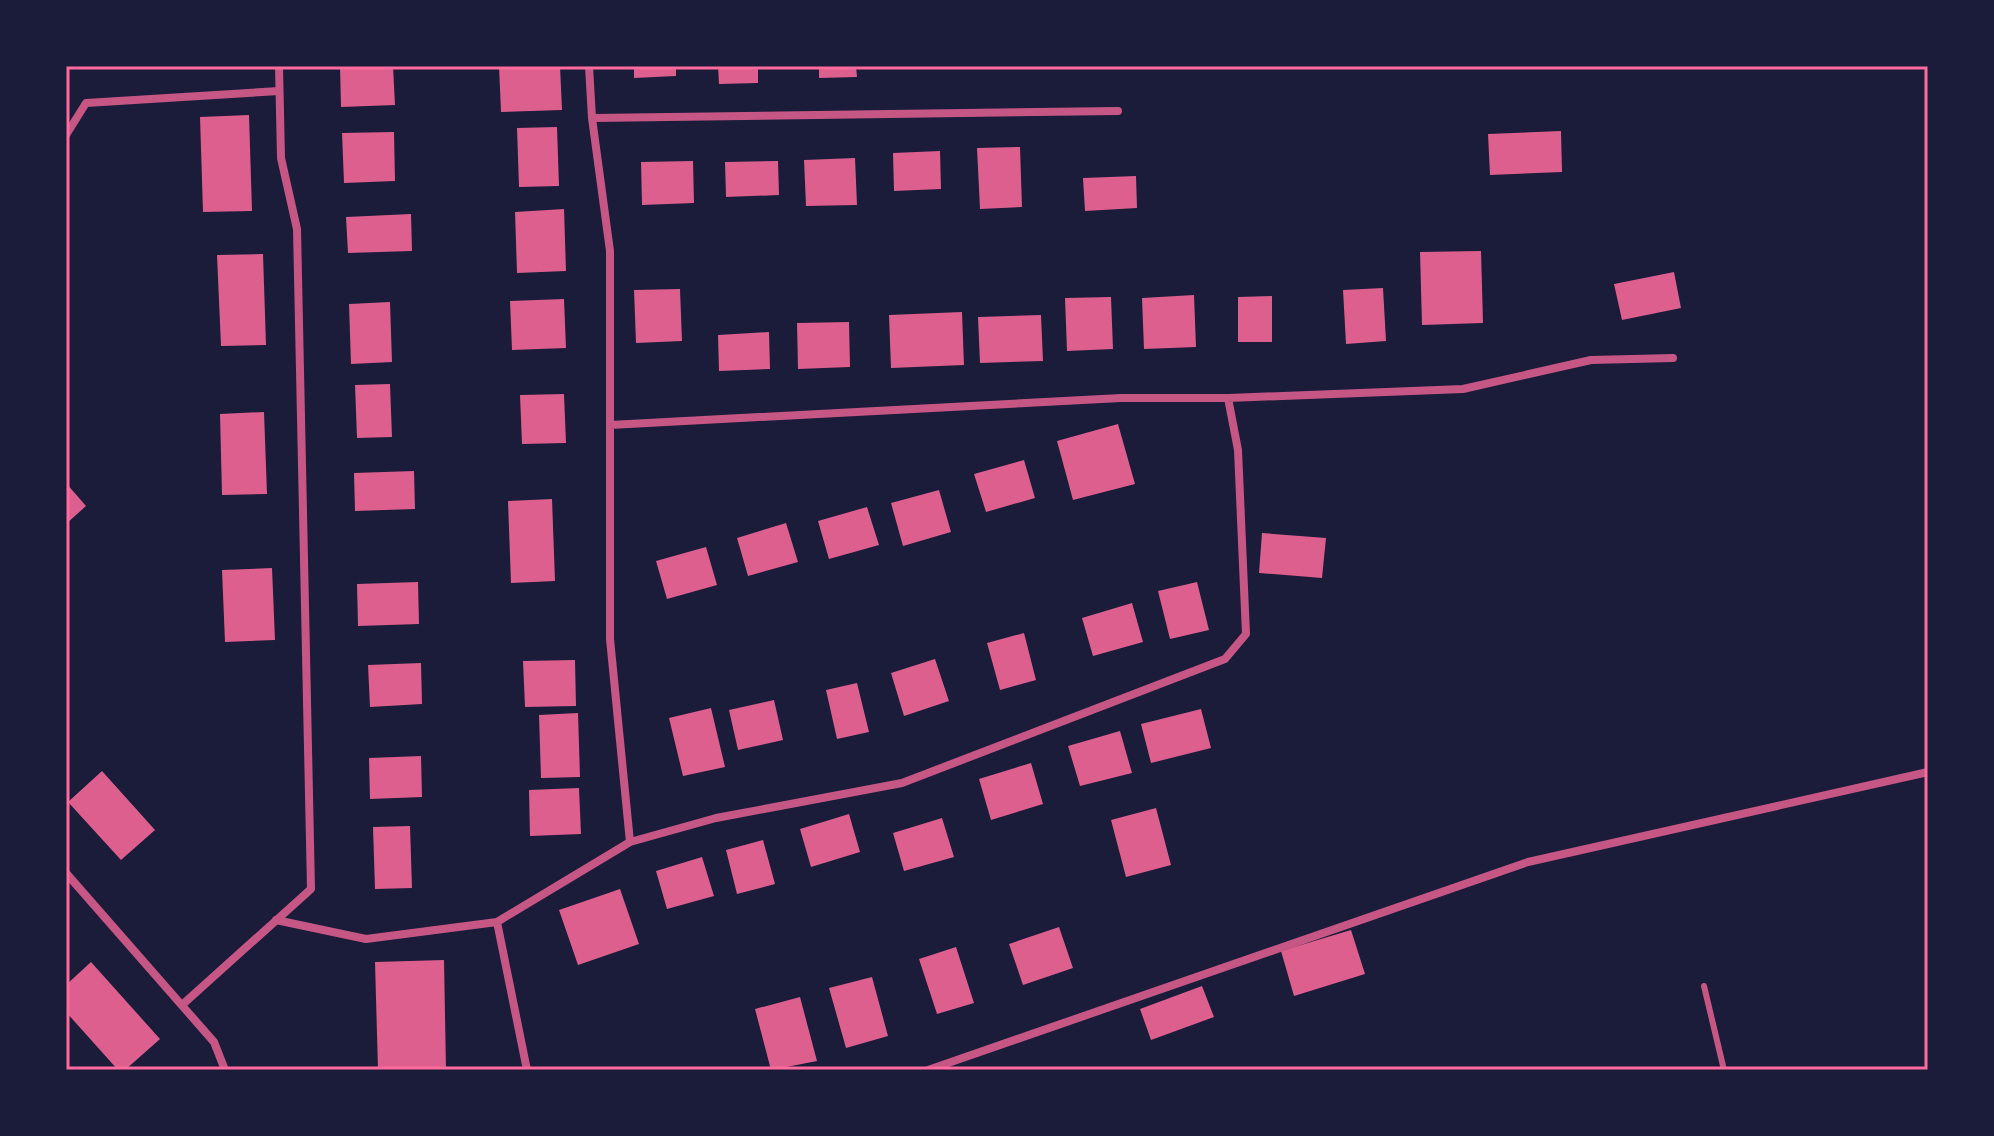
<svg xmlns="http://www.w3.org/2000/svg" width="1994" height="1136" viewBox="0 0 1994 1136" font-family="'IBM Plex Sans',sans-serif">
<style>
.building{fill:#dd5f8e}
.lines{fill:none;stroke-linecap:round;stroke-linejoin:round}
.service{stroke:#c65784;stroke-width:6}
.minor{stroke:#c65784;stroke-width:8}
.neatline{fill:none;stroke:#ff6b9d;stroke-width:3}
</style>
<rect width="100%" height="100%" fill="#1b1b3a"/>
<path class="building" d="M 340,66 L 393,66 L 395,105 L 341,107 Z
M 499,66 L 560,66 L 562,110 L 501,112 Z
M 634,66 L 676,66 L 676,76 L 634,78 Z
M 718,66 L 758,66 L 758,83 L 719,84 Z
M 819,66 L 856,66 L 857,77 L 819,78 Z
M 249,115 L 252,211 L 203,212 L 200,117 Z
M 557,127 L 559,186 L 519,187 L 517,128 Z
M 1561,131 L 1562,172 L 1490,175 L 1488,134 Z
M 394,132 L 395,181 L 344,183 L 342,133 Z
M 1020,147 L 1022,207 L 980,209 L 977,148 Z
M 940,151 L 941,189 L 894,191 L 893,153 Z
M 855,158 L 857,205 L 806,206 L 804,160 Z
M 693,161 L 694,203 L 642,205 L 641,162 Z
M 778,161 L 779,195 L 726,197 L 725,162 Z
M 1136,176 L 1137,208 L 1085,211 L 1083,178 Z
M 564,209 L 566,271 L 517,273 L 515,212 Z
M 411,214 L 412,251 L 348,253 L 346,217 Z
M 1481,251 L 1483,323 L 1422,325 L 1420,252 Z
M 263,254 L 266,345 L 221,346 L 217,255 Z
M 1674,272 L 1681,308 L 1622,320 L 1614,284 Z
M 1383,288 L 1386,341 L 1346,344 L 1343,290 Z
M 680,289 L 682,341 L 636,343 L 634,290 Z
M 1194,295 L 1196,347 L 1144,349 L 1142,298 Z
M 1272,296 L 1272,342 L 1238,342 L 1238,297 Z
M 1111,297 L 1113,349 L 1067,351 L 1065,298 Z
M 564,299 L 566,348 L 512,350 L 510,301 Z
M 390,302 L 392,362 L 351,364 L 349,304 Z
M 962,312 L 964,365 L 891,368 L 889,315 Z
M 1041,315 L 1043,361 L 980,363 L 978,317 Z
M 849,322 L 850,367 L 798,369 L 797,323 Z
M 769,332 L 770,369 L 719,371 L 718,335 Z
M 390,384 L 392,437 L 357,438 L 355,385 Z
M 564,394 L 566,443 L 522,444 L 520,395 Z
M 264,412 L 267,494 L 222,495 L 220,414 Z
M 1118,424 L 1135,484 L 1073,500 L 1057,441 Z
M 1024,460 L 1035,498 L 986,512 L 974,474 Z
M 414,471 L 415,509 L 355,511 L 354,473 Z
M 66,483 L 86,506 L 66,524 Z
M 939,490 L 951,532 L 903,546 L 891,503 Z
M 552,499 L 555,581 L 511,583 L 508,501 Z
M 867,507 L 879,545 L 829,559 L 818,521 Z
M 786,523 L 798,562 L 748,576 L 737,538 Z
M 1262,533 L 1326,538 L 1322,578 L 1259,573 Z
M 706,547 L 717,585 L 667,599 L 656,561 Z
M 272,568 L 275,640 L 225,642 L 222,570 Z
M 418,582 L 419,624 L 358,626 L 357,584 Z
M 1197,582 L 1209,630 L 1170,639 L 1158,591 Z
M 1132,603 L 1143,642 L 1093,656 L 1082,618 Z
M 1024,633 L 1036,680 L 1000,690 L 987,643 Z
M 935,659 L 949,701 L 904,716 L 891,673 Z
M 575,660 L 576,706 L 525,707 L 523,661 Z
M 421,663 L 422,704 L 370,707 L 368,665 Z
M 857,683 L 869,732 L 837,739 L 826,690 Z
M 774,700 L 783,740 L 738,750 L 729,710 Z
M 711,708 L 725,767 L 683,776 L 669,718 Z
M 1201,709 L 1211,748 L 1151,763 L 1141,724 Z
M 578,713 L 580,777 L 541,778 L 539,715 Z
M 1120,731 L 1132,773 L 1080,786 L 1068,746 Z
M 421,756 L 422,797 L 370,799 L 369,758 Z
M 1031,763 L 1043,804 L 991,820 L 979,779 Z
M 102,771 L 155,830 L 121,860 L 68,802 Z
M 579,788 L 581,834 L 530,836 L 529,790 Z
M 1156,808 L 1171,865 L 1126,877 L 1111,820 Z
M 849,814 L 860,852 L 811,867 L 800,829 Z
M 942,818 L 954,857 L 904,871 L 893,833 Z
M 410,826 L 412,888 L 375,889 L 373,827 Z
M 763,840 L 775,884 L 737,894 L 726,850 Z
M 702,857 L 714,896 L 667,909 L 656,871 Z
M 620,889 L 639,944 L 578,965 L 559,910 Z
M 1059,927 L 1073,968 L 1023,985 L 1009,944 Z
M 1351,930 L 1365,974 L 1294,996 L 1281,951 Z
M 956,947 L 974,1003 L 937,1014 L 919,959 Z
M 444,960 L 446,1070 L 378,1070 L 375,962 Z
M 91,962 L 160,1039 L 125,1070 L 118,1070 L 66,1012 L 66,985 Z
M 872,977 L 888,1036 L 846,1048 L 829,988 Z
M 1202,986 L 1214,1017 L 1151,1040 L 1140,1009 Z
M 800,997 L 817,1061 L 771,1070 L 755,1009 Z"/>
<g class="lines">
<path class="service" d="M 1704,986 L 1724,1070"/>
<path class="minor" d="M 589,66 L 592,118 L 610,251 L 610,639 L 630,842
M 592,118 L 1118,111
M 66,135 L 86,103 L 279,91
M 610,425 L 1121,398 L 1228,398 L 1463,389 L 1591,360 L 1673,358
M 66,873 L 214,1042 L 225,1070
M 276,920 L 366,939 L 497,922 L 630,842 L 716,818 L 902,783 L 1225,659 L 1246,634 L 1238,450 L 1228,398
M 497,922 L 527,1070
M 182,1005 L 311,889 L 297,229 L 281,158 L 279,66
M 928,1070 L 1528,862 L 1928,772"/>
</g>
<rect width="1994" height="1136" fill="none" stroke="#1b1b3a" stroke-width="136"/>
<rect x="68" y="68" width="1858" height="1000" class="neatline"/>
</svg>
